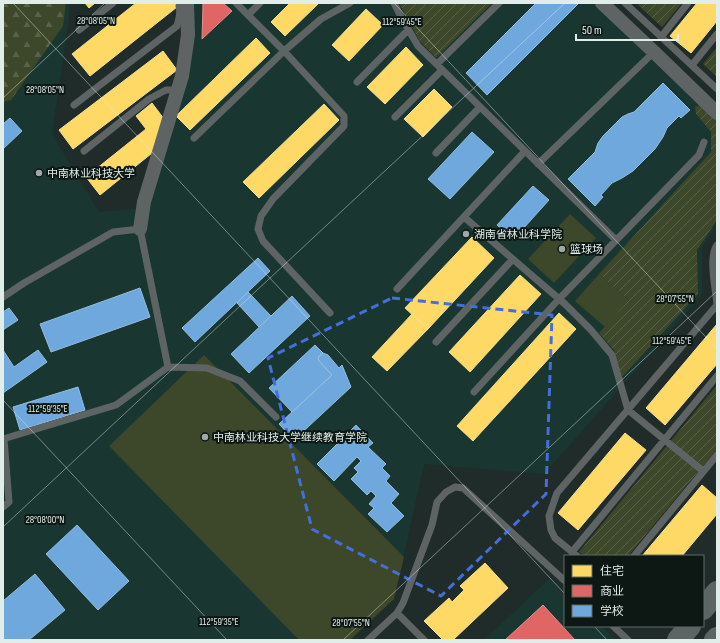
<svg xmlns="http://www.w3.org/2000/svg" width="720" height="643" viewBox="0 0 720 643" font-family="'Sofia Sans Condensed','Noto Sans SC',sans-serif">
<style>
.built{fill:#1a3630}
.forest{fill:url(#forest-firs)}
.park{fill:#3d4729}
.garden{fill:url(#garden-furrows)}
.homes{fill:#ffd966;stroke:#f6df8d}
.shops{fill:#e06666;stroke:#e08e8d}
.schools{fill:#6fa8dc;stroke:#91bde0}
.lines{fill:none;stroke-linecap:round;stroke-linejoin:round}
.service{stroke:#5e6464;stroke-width:7}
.minor{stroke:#5e6464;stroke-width:14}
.primary{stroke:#5c6564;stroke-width:22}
.marked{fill:none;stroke:#446edb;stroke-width:3;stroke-dasharray:8 5;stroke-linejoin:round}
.ticks{fill:none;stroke:#e0ede9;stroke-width:1;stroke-opacity:0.45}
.poi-dot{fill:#9da9a6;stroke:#0d1714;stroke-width:1.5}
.labels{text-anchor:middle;stroke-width:4;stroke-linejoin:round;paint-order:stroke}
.poi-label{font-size:11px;fill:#e0ede9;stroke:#0d1714;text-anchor:start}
.ticks-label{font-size:10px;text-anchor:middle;fill:#e0ede9;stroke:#0d1714;stroke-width:4;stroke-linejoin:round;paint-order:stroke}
</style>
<defs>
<pattern id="forest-firs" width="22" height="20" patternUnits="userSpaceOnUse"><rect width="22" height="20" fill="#3d4729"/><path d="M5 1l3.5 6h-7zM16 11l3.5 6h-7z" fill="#596248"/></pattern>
<pattern id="garden-furrows" width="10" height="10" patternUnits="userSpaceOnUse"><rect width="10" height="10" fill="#3d4729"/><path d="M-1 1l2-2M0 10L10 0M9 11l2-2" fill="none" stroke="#596248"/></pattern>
</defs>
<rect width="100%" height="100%" fill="#202c29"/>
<path class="built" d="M 3,3 L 70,3 L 69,18 L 52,134 L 99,212 L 146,208 L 190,40 L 190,3 L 609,3 L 717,106 L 717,225 L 702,247 L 702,295 L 544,474 L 424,464 L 394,599 L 350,640 L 3,640 Z
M 550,578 L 565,592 L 565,626 L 601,626 L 616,640 L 484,640 Z"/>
<path class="forest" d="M 3,3 L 66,3 L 63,26 L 11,100 L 3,102 Z"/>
<path class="park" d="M 570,214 L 596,238 L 554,283 L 528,259 Z
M 599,274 L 629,300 L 605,327 L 575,301 Z
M 204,355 L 404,557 L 394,599 L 350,640 L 299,640 L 109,446 Z"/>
<path class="garden" d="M 399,3 L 492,3 L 436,58 L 419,40 Z
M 640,3 L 682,3 L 662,27 L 638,5 Z
M 717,47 L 717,77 L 703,64 Z
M 702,104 L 717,120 L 717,220 L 697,250 L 698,294 L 622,377 L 614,350 L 599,333 L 629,300 L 599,274 L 711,152 L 711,132 L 696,114 L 695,107 Z
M 717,385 L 717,449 L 628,556 L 584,556 L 579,552 Z"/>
<path class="homes" d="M 85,3 L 95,3 L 89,8 Z
M 136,3 L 182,3 L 90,76 L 72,54 Z
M 290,3 L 319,3 L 285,36 L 271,22 Z
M 697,3 L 717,3 L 717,21 L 691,53 L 670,36 Z
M 366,9 L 383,25 L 349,61 L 332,45 Z
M 256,38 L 270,53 L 190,130 L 176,116 Z
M 406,47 L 423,65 L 385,104 L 367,87 Z
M 163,51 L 177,70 L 73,149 L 59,130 Z
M 434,89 L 452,107 L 423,137 L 404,119 Z
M 152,103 L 167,123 L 157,149 L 100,195 L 86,177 L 146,129 L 136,116 Z
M 324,104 L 339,120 L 259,198 L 243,182 Z
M 472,237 L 494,258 L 428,329 L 405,308 Z
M 520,275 L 541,294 L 470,372 L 449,352 Z
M 559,313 L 576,329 L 473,441 L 457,426 Z
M 412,314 L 428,329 L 387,371 L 372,357 Z
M 717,324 L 717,364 L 665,425 L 646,408 Z
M 625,433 L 646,450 L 578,530 L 558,513 Z
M 702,485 L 717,498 L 717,514 L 682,556 L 642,556 Z
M 485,563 L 508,588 L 453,640 L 443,640 L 424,621 L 449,598 L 452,602 L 464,590 L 460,586 Z"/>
<path class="shops" d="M 203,3 L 223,3 L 232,11 L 202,39 Z
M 543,605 L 575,640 L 505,640 Z"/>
<path class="schools" d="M 536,3 L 579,3 L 487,95 L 466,73 Z
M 663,83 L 690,110 L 681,118 L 679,116 L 667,128 L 663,137 L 655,149 L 633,171 L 622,178 L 612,183 L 601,195 L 603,197 L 595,206 L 568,179 L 595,152 L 598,143 L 603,136 L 622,117 L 628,114 L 634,112 Z
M 10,118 L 22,131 L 3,149 L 3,124 Z
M 472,132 L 494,152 L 450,199 L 428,179 Z
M 533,186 L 549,200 L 513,240 L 497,225 Z
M 258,258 L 270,271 L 195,342 L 182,328 Z
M 140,288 L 150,317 L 51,352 L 40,324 Z
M 248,292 L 271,316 L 259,327 L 237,303 Z
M 292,296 L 310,316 L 249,373 L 231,354 Z
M 9,308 L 18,320 L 3,330 L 3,312 Z
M 315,345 L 323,353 L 319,356 L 318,359 L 320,362 L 332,375 L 292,412 L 269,388 Z
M 3,350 L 14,367 L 38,350 L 47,362 L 3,393 Z
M 323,353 L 328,355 L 339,368 L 342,365 L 351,387 L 294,440 L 279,424 L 332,375 L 320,362 L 318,359 L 319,356 Z
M 78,387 L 85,410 L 20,430 L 13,407 Z
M 356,425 L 373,443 L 368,447 L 386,464 L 382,468 L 390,476 L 386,481 L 399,494 L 391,503 L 404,516 L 387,532 L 368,514 L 374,508 L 369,504 L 376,496 L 371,491 L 367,495 L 351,479 L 358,472 L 354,468 L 361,461 L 357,457 L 334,481 L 317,464 Z
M 77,525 L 129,581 L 98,610 L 46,554 Z
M 35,574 L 65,610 L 29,640 L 3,640 L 3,601 Z"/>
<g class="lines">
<path class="service" d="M 236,3 L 284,51 L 344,116 L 344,126 L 273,199 L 261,216 L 258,229 L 263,241 L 330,313
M 394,3 L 401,17 L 418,46 L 616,240
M 625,3 L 717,89
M 248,15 L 260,3
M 79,30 L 113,3
M 661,37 L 688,3
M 437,64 L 499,3
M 692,65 L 717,34
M 357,82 L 408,30
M 74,105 L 177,26 C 179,19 181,12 179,6
M 395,117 L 442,70
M 194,138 L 284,51 L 321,19 L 350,3
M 84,151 L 149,99 L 166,90 L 177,90
M 436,153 L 480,107
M 538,164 L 654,52
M 464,217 L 565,304 L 591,330 L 612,355 L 628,410 L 703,471
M 397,289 L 525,151
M 3,297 L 24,283 L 113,232 L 140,229 L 168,367 L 116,405 L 3,439
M 436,342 L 513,259
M 168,367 L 207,368 L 240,381 L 276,417
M 474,392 L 559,299 L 699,155 L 704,142
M 3,507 L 9,502 L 4,439
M 572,552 L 717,376
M 577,556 L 555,538 L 551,530 L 549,516 L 557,493 L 717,305 C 716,289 708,258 717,245
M 634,556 L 717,455
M 397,613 L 424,640
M 613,626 L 628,640
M 368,640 L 397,613 L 403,603 L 432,525 L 437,502 L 446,492 L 455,487 L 463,488 L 565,581"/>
<path class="minor" d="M 602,3 L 654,52 L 717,113
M 140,229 L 144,202 L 182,76 L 188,35 L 187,3"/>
<path class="primary" d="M 703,609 L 717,592
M 678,640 L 690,626
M 715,640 L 717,638"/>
</g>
<path class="marked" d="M 392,298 L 552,315 L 546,494 L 441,596 L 312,529 L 268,358 Z"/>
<path class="ticks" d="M 13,3 L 565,594M 394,3 L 717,349M 3,98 L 105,3M 3,400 L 227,640M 3,527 L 565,3M 594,626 L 607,640M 343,640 L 717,291"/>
<g class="poi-dot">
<circle cx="39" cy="173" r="4"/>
<circle cx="466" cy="234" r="4"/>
<circle cx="562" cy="249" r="4"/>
<circle cx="205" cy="437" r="4"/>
</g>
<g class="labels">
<g class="poi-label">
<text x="47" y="177">中南林业科技大学</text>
<text x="474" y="238">湖南省林业科学院</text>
<text x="570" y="253">篮球场</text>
<text x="213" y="441">中南林业科技大学继续教育学院</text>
</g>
</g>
<g class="ticks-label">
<text x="96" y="24">28°08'05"N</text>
<text x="402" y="25">112°59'45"E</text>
<text x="45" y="93">28°08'05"N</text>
<text x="675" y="302">28°07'55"N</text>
<text x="672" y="344">112°59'45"E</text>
<text x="48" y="412">112°59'35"E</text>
<text x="45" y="523">28°08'00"N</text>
<text x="219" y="625">112°59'35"E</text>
<text x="351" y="626">28°07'55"N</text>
</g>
<rect width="720" height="643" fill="none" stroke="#e0ede9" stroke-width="8"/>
<rect x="564" y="555" width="140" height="72" fill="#0d1714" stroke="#616d69"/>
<rect x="572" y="565" width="20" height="12" fill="#ffd966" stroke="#616d69"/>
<text x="600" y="575" font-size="12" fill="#e0ede9">住宅</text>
<rect x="572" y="585" width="20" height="12" fill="#e06666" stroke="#616d69"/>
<text x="600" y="595" font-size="12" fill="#e0ede9">商业</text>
<rect x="572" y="605" width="20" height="12" fill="#6fa8dc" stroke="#616d69"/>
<text x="600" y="615" font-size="12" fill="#e0ede9">学校</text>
<path d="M576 34v6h102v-6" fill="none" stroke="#e0ede9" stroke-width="2"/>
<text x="582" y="34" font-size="12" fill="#e0ede9" stroke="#0d1714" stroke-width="3" paint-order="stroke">50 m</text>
</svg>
